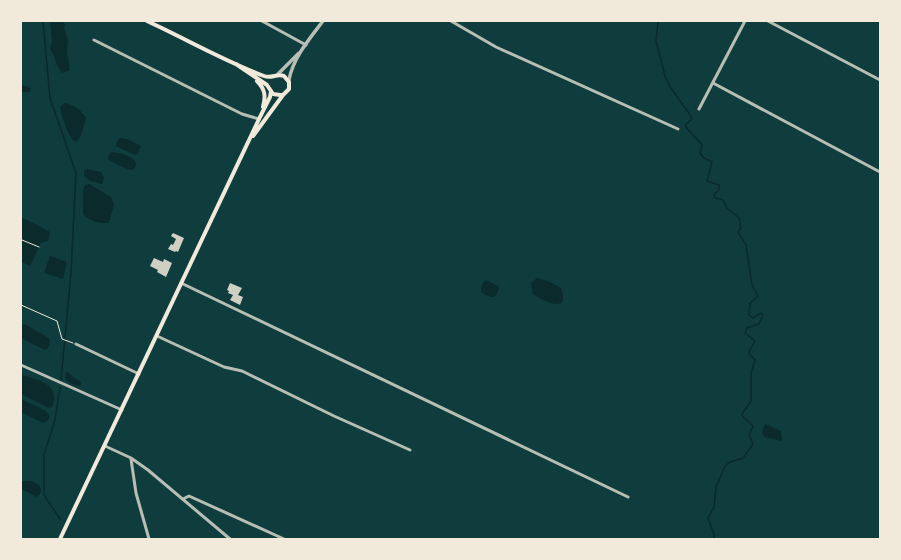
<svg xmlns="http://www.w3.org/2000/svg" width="901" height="560" viewBox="0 0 901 560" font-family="Mulish,sans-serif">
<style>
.water{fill:#0a2a2b}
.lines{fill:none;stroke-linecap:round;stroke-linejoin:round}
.stream{stroke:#0a2a2b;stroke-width:1.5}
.building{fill:#cfcfc3}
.path{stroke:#f1e9da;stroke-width:1}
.minor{stroke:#b8beb3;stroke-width:3}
.tertiary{stroke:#b8beb3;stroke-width:3.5}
.secondary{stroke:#f1e9da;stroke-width:4}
</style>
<rect width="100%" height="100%" fill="#0f3d3e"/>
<path class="water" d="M 50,21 L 63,21 L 65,25 L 64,29 L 68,39 L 67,52 L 70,70 L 62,73 C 54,63 57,59 50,49 L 52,41 Z
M 21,85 L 29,87 L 31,89 L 30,92 L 21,92 Z
M 64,103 C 74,104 81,110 86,118 L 81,136 L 76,142 C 68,138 62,117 60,107 Z
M 120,138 L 127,139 L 141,146 L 138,154 L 135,155 L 116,146 L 117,141 Z
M 111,152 C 120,153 132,155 136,163 L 135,168 L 132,170 C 123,168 116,164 108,159 L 109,155 Z
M 88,169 L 101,172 L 104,178 L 102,184 L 90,181 L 84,176 L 84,170 Z
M 89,184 L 111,197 L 114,204 L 109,223 C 102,224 88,221 83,214 L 83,190 L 85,185 Z
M 21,217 L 50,232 L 48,241 L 41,243 L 30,266 L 21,262 Z
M 50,256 L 67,262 L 63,279 L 44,273 Z
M 537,278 L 550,282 L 561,288 C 571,315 543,301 533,294 L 531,283 Z
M 486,280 L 498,286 L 499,288 C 495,301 491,298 481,292 L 482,284 Z
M 24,324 L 49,338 C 50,344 50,347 45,350 L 21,338 L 21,326 Z
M 67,371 L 74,378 L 81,382 L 81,386 C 75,386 66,383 65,376 Z
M 21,375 C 39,380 61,384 52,407 L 49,408 L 21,394 Z
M 21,399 L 46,411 L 49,415 L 49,419 L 46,422 L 43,423 L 21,412 Z
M 765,424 L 781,431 L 782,441 L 764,437 L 762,432 Z
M 22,481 L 31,481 L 39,485 C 42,489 42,494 37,497 L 22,489 L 21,488 L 21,482 Z"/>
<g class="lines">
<path class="stream" d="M 43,21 L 50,98 L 76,173 L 71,273 L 61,380
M 658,21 L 656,41 L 665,76 L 670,87 L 691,116 L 691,120 L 686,124 L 686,127 L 702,145 L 700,153 L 704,158 L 712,162 L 707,181 L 719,185 L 719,190 L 714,194 L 715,198 L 723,200 L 727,208 L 739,218 L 741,227 L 738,232 L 746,245 L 752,285 L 758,296 L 750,303 L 749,315 L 753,318 L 761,313 L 763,315 L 759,324 L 747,328 L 745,333 L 755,341 L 754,343 L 749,351 L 749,354 L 755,360 L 751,373 L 751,401 L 742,414 L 743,417 L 753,426 L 749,435 L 753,444 L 743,458 L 730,462 L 725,466 L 716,487 L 714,507 L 708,518 L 714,534 L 714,539
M 60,519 L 44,495 L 44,455 L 55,420 L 60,387"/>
</g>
<path class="building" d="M 173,233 L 184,238 L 178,252 L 176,251 L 175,252 L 168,249 L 171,244 L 173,245 L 176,239 L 171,236 Z
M 154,258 L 163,262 L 164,259 L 172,263 L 166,277 L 157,272 L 158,270 L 150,266 Z
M 230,283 L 242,288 L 238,295 L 243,297 L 240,305 L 230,300 L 233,295 L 228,293 L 229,291 L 227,290 Z"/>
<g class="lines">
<path class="path" d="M 22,240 L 39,247
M 21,305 L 57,321 L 62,339 L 73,343"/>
<path class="minor" d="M 262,21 L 306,45
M 451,21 L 496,47 L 678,129
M 768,21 L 880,80
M 94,40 L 242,114 L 259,119
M 713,83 L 880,172
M 699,109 L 745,21
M 181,283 L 628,497
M 157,336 L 224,367 L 242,371 L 334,416 L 410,450
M 76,344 L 139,374
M 21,365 L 122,410
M 105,446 L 131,458 L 148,470 L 230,539
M 131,459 L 136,493 L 149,539
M 183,499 L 189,496 L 284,539"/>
<path class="tertiary" d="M 278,74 L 299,53
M 289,80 C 293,58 310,38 323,21"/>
<path class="secondary" d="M 147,21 C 186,39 224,61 264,76 C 272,79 277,73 284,76 L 289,82 L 289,89 L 283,95 L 280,95 L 273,94 L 267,85 L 236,64
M 257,81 C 265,89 266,96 263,107
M 253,136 L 283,95
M 60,539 L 259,119 L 270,97 L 271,91"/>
</g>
<rect width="901" height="560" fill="none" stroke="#f1e9da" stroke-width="44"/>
</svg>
